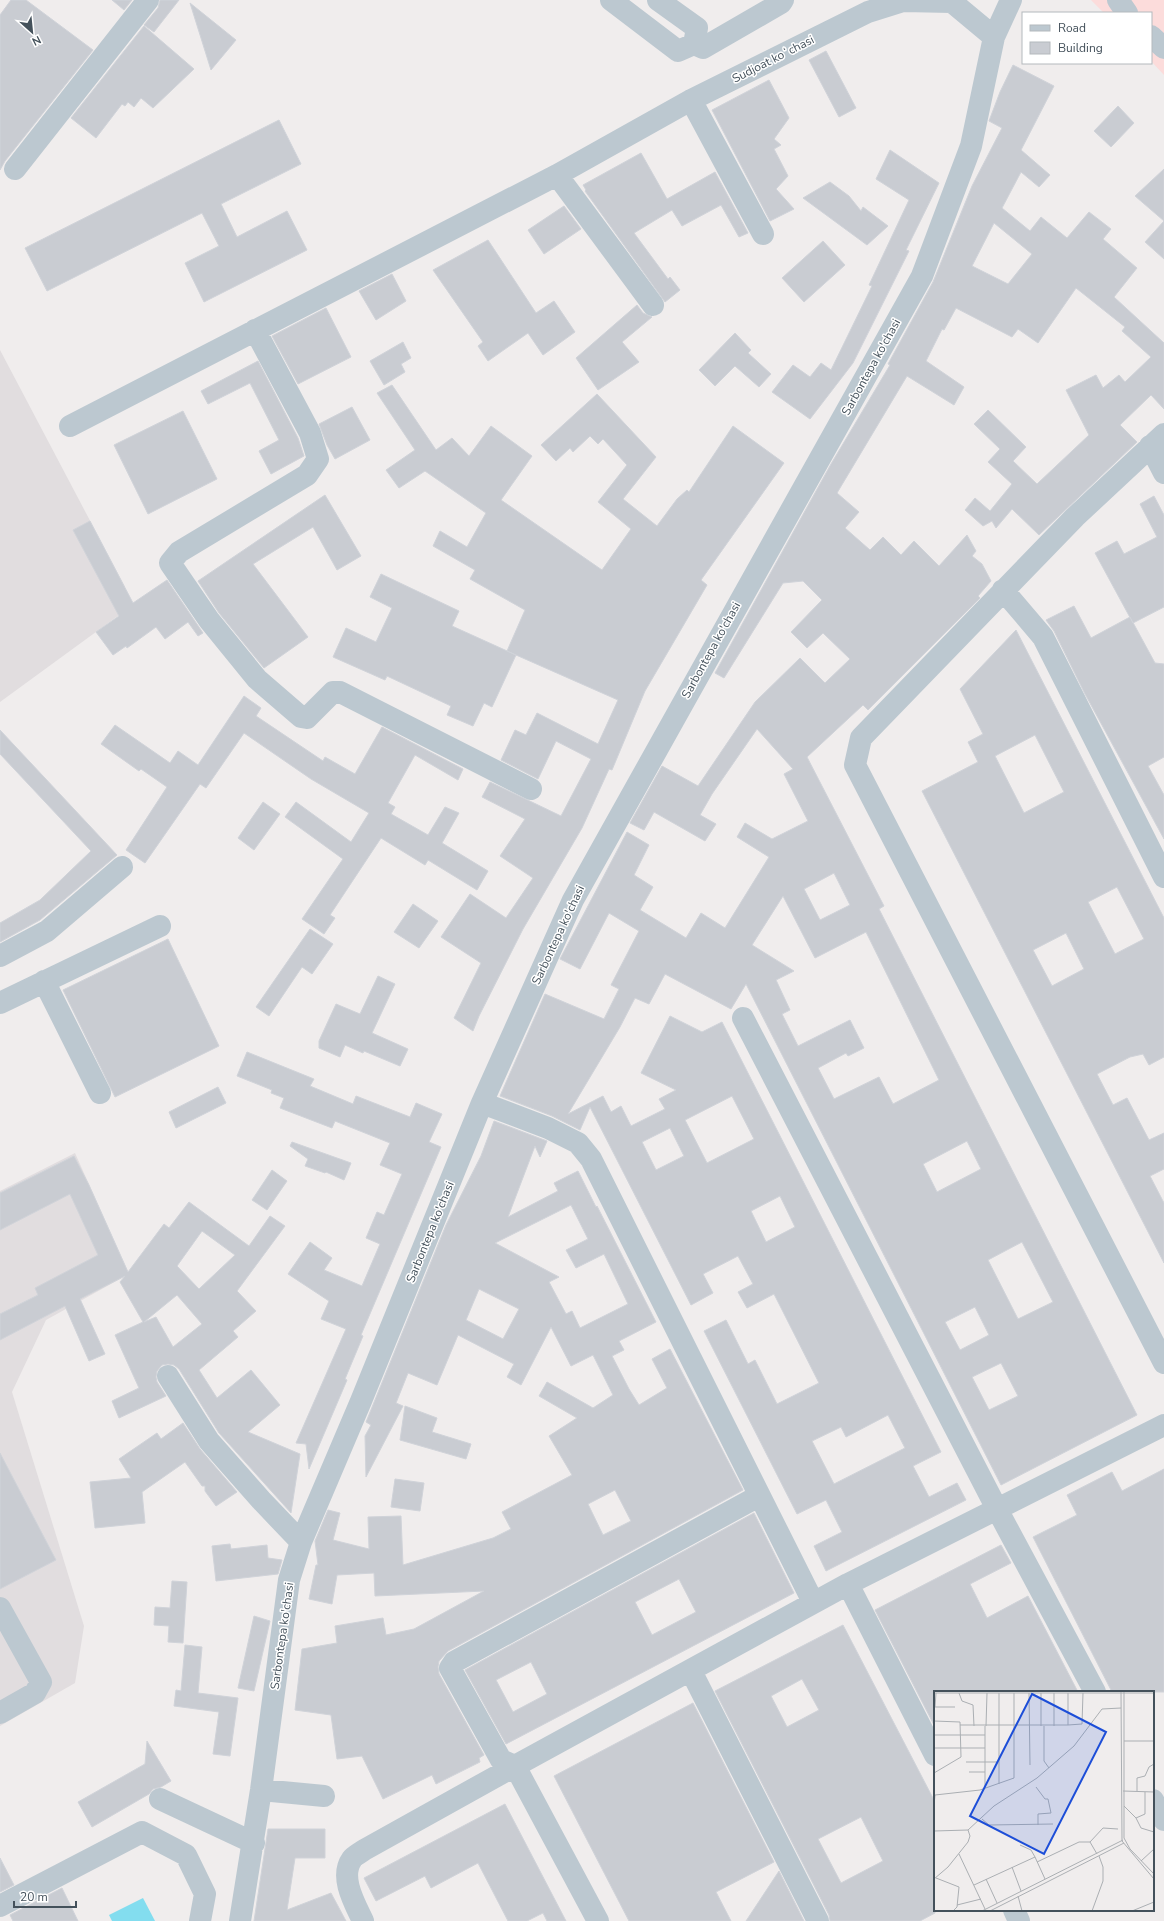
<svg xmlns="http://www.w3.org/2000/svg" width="1164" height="1921" viewBox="0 0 1164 1921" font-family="'Nunito Sans',sans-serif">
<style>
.education{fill:#e1dddf}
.medical{fill:#fcdcdb}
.water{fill:#83ddef}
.building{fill:#c9ccd2;stroke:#d0d3d9;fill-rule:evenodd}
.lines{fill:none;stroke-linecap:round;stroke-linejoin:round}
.minor{stroke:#bcc8d0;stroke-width:22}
.labels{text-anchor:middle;stroke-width:3;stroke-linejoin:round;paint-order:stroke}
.street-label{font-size:12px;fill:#44515b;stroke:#fff}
.inset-road{fill:none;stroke:#abafb3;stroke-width:1}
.view{fill:#1d4ed8;fill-opacity:0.15;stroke:#1d4ed8;stroke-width:2}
.inset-edge{fill:none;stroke:#44515b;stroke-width:2}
</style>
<rect width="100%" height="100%" fill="#f0eded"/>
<path class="education" d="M 0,350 L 125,587 L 117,592 L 126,610 L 0,702 Z
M 75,1153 L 129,1274 L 46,1320 L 12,1392 L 84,1626 L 75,1683 L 0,1726 L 0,1191 Z"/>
<path class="medical" d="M 1091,0 L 1164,0 L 1164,75 L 1151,61 L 1151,13 L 1104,13 Z"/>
<path class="water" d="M 143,1898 L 155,1921 L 112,1921 L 109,1915 Z"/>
<path class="building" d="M 11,0 L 26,0 L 93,50 L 5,161 L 0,170 L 0,15 Z
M 112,0 L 132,0 L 124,10 Z
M 160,0 L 179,0 L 154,32 L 144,25 L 158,8 Z
M 190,3 L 236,40 L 211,70 Z
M 144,26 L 194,69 L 153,108 L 141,98 L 134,107 L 128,102 L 125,106 L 122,104 L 96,138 L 71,118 Z
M 826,51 L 856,108 L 839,117 L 809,60 Z
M 1013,65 L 1054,86 L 1021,150 L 1050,175 L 1039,187 L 1021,172 L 1002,208 L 1030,231 L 1041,217 L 1067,238 L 1089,212 L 1111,229 L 1103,239 L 1137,268 L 1114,297 L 1164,343 L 1164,409 L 1151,395 L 1120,425 L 1137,442 L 1039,535 L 1012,509 L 996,528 L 992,521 L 983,526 L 965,510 L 975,498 L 990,511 L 1012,484 L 988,462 L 1000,449 L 974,424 L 988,410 L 1026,447 L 1013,461 L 1037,484 L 1089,435 L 1066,390 L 1096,375 L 1103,388 L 1119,375 L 1125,382 L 1151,357 L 1122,331 L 1125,327 L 1076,288 L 1038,343 L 1018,329 L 1012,337 L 956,308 L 944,330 L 942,329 L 926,361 L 964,387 L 954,405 L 907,376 L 837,493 L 859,512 L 845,528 L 870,550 L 883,537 L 901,555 L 914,541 L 939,566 L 967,535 L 976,551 L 972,556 L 982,564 L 991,581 L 978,596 L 980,598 L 868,710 L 863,705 L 807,757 L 884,906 L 879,909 L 1137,1415 L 1001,1485 L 746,984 L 731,1009 L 665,974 L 649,1004 L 635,998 L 620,1027 L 568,1114 L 603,1096 L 611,1112 L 621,1106 L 631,1126 L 665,1109 L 659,1099 L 676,1090 L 641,1073 L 670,1016 L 702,1032 L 722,1022 L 941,1452 L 913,1466 L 929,1497 L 957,1483 L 966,1500 L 826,1571 L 814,1546 L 842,1532 L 826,1500 L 797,1514 L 704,1331 L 726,1320 L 748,1364 L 755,1360 L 777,1404 L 819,1383 L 774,1294 L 747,1308 L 738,1292 L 753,1284 L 738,1256 L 703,1274 L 713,1293 L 691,1305 L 590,1107 L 580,1130 L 552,1116 L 500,1096 L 545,994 L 604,1019 L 619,989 L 611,985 L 639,931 L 609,913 L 580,969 L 560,959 L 627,832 L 649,845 L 634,875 L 653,887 L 640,910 L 686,938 L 701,913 L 725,928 L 769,857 L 737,837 L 745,823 L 772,839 L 808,821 L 784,774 L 793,769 L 757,729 L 712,794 L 700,815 L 716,824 L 705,841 L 654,812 L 644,830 L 630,823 L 662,766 L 698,786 L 755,702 L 800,658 L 825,683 L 850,659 L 823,633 L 807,648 L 791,632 L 822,600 L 803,581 L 783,583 L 724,678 L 715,673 L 831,464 L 890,365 L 888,364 L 933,282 L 972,186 L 1002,128 L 989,121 L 1000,92 ZM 994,223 L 1032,254 L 1008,284 L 972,266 ZM 834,873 L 850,905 L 820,920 L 804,889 ZM 783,896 L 815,958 L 866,932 L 939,1080 L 893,1104 L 879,1077 L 834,1099 L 818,1068 L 846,1053 L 848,1056 L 864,1048 L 850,1020 L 798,1046 L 782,1014 L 790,1010 L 776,980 L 794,971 L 752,945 ZM 732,1096 L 754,1139 L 707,1163 L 685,1120 ZM 670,1128 L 684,1156 L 656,1170 L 642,1142 ZM 967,1141 L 981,1169 L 937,1192 L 923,1164 ZM 780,1196 L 795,1227 L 766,1242 L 751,1211 ZM 1022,1242 L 1053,1302 L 1018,1319 L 988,1260 ZM 975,1307 L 989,1335 L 960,1350 L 945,1322 ZM 1001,1363 L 1018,1396 L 989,1410 L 972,1377 ZM 888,1415 L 905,1448 L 834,1484 L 812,1441 L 841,1427 L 846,1437 Z
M 769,80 L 789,118 L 774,139 L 781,145 L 774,149 L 788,176 L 776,189 L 794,209 L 770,221 L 712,110 Z
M 1118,106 L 1134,123 L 1111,147 L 1094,131 Z
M 279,120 L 301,164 L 221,204 L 237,237 L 287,211 L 307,250 L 204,302 L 185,263 L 219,246 L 202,213 L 47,291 L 25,248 Z
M 890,150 L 939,183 L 906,250 L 909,251 L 853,363 L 810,419 L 772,392 L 793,365 L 810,377 L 821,363 L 831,370 L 872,286 L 869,285 L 909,200 L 876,179 Z
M 641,153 L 667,199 L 715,172 L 748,233 L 739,237 L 721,205 L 682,226 L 672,210 L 634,233 L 668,279 L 670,277 L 680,290 L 665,302 L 585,191 L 586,190 L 583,185 Z
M 1164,169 L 1164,259 L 1145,242 L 1164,221 L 1135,196 Z
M 830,182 L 849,196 L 861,211 L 863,207 L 888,226 L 867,245 L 803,198 Z
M 564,206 L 581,229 L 544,254 L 528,230 Z
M 488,240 L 536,313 L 554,301 L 575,332 L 543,355 L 528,333 L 488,361 L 478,346 L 483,342 L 433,270 Z
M 823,241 L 845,265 L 804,302 L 782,278 Z
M 392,274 L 406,301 L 376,320 L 359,291 Z
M 637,305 L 643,313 L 652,317 L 622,342 L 639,362 L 598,390 L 576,358 Z
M 326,308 L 351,357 L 298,384 L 272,336 Z
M 735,333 L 751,350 L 748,353 L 771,374 L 759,387 L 735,366 L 715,386 L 699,370 Z
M 403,342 L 411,358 L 401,364 L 405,372 L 384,385 L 370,361 Z
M 258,361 L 298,438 L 304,456 L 271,474 L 259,451 L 279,440 L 250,383 L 208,404 L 201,391 Z
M 392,385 L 436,450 L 452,438 L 469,456 L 491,426 L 532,456 L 501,500 L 602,570 L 631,529 L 598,502 L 627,465 L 603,439 L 598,444 L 590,436 L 573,452 L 570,448 L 556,461 L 541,445 L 597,394 L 656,457 L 623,499 L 657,526 L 677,499 L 687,490 L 689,492 L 733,426 L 784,463 L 701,580 L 707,585 L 645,691 L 612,770 L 609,769 L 582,828 L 523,929 L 479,1016 L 473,1031 L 454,1018 L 481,963 L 441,937 L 470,894 L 506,918 L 533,878 L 500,856 L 525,819 L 482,797 L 490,782 L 561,816 L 591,759 L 556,741 L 538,779 L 501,760 L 515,730 L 526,735 L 537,713 L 598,744 L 618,700 L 507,651 L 525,610 L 470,579 L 475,570 L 433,546 L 440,531 L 467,547 L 486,513 L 425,471 L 399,488 L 386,470 L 415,450 L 377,393 Z
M 352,407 L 370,440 L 335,459 L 327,445 L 319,424 Z
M 183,411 L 217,479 L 148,514 L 114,445 Z
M 325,495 L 361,556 L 337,570 L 313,527 L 253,564 L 308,637 L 264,668 L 219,613 L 198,581 Z
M 1154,496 L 1164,515 L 1164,607 L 1133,623 L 1095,553 L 1117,541 L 1124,554 L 1157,537 L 1140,504 Z
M 90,521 L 133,603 L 167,580 L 203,633 L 198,636 L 188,622 L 165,639 L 156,627 L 127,648 L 126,646 L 113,655 L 96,632 L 119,616 L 73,530 Z
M 381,574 L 459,611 L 452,626 L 516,655 L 492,707 L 484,703 L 473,726 L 447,715 L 451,706 L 387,676 L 385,680 L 333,657 L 346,628 L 376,642 L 392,608 L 370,597 Z
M 1074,606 L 1091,638 L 1130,617 L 1155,663 L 1164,664 L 1164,757 L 1148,766 L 1164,795 L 1164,839 L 1085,694 L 1054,631 L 1046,620 Z
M 1016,630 L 1164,918 L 1164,1057 L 1149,1065 L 1143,1054 L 1130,1057 L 1097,1074 L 1113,1105 L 1127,1098 L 1149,1140 L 1164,1133 L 1164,1169 L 1150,1176 L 1164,1203 L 1164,1263 L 922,791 L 978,762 L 968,742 L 983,734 L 960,689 ZM 1035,735 L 1064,792 L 1024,813 L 995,756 ZM 1117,887 L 1144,939 L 1115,954 L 1088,902 ZM 1066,933 L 1084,969 L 1052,986 L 1033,950 Z
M 244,696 L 261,708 L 256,716 L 323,761 L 325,757 L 355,774 L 382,727 L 463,769 L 458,780 L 415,755 L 388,803 L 395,807 L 391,814 L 428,835 L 445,807 L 459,813 L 442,843 L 488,871 L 477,890 L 428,860 L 425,865 L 381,838 L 330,915 L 335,918 L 324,934 L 302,919 L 343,859 L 285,817 L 296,802 L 351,842 L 369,813 L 311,779 L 244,733 L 206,788 L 200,784 L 145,863 L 126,850 L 167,787 L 141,769 L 139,771 L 101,744 L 115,725 L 170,763 L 178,751 L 198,765 Z
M 0,730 L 117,855 L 40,920 L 0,942 L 0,923 L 40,900 L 91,851 L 0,754 Z
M 263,802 L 280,814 L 254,850 L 238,838 Z
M 413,904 L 438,921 L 419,948 L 394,932 Z
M 310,929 L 333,944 L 312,974 L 302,967 L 269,1016 L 256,1007 Z
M 168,939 L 219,1046 L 115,1097 L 63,990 Z
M 378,976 L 395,984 L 372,1033 L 408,1049 L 400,1066 L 364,1051 L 363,1053 L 345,1045 L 340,1057 L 319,1048 L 319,1041 L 336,1004 L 360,1014 Z
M 247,1052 L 314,1079 L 310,1086 L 353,1104 L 356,1096 L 410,1117 L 416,1103 L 442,1114 L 429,1142 L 441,1147 L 361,1335 L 363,1336 L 345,1379 L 347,1380 L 309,1469 L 306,1444 L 296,1443 L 346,1329 L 321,1319 L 329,1301 L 288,1274 L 310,1242 L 332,1258 L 324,1270 L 362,1286 L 380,1244 L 366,1238 L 377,1212 L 384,1215 L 402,1174 L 380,1165 L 390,1143 L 335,1121 L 332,1128 L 280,1108 L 284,1098 L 271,1093 L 272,1090 L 237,1076 Z
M 218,1087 L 226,1103 L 176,1128 L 169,1112 Z
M 494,1121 L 547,1141 L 540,1157 L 535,1146 L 508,1217 L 558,1191 L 554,1183 L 578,1171 L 596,1207 L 597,1206 L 656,1322 L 619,1341 L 624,1350 L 612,1356 L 629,1389 L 639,1405 L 667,1388 L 652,1359 L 670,1349 L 743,1490 L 448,1651 L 439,1661 L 438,1667 L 439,1674 L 484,1755 L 479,1758 L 480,1762 L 436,1784 L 432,1775 L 383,1799 L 362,1756 L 337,1759 L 331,1715 L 295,1710 L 302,1649 L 337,1643 L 335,1626 L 383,1618 L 386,1635 L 414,1629 L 484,1591 L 375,1596 L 374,1573 L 337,1575 L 332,1604 L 309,1599 L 316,1565 L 318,1565 L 315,1541 L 328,1510 L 340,1513 L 333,1540 L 369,1549 L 368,1517 L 401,1516 L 403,1565 L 493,1538 L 511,1529 L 502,1512 L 572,1475 L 549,1436 L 577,1418 L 539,1396 L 547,1382 L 593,1408 L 613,1395 L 593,1355 L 571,1366 L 551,1327 L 521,1385 L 507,1377 L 514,1364 L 458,1335 L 437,1385 L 408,1373 L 396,1403 L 403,1406 L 366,1477 L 365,1436 L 371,1425 L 366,1422 L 446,1225 L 481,1156 ZM 571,1205 L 588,1239 L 566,1250 L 576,1268 L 604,1254 L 628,1304 L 580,1328 L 572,1311 L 566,1314 L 549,1282 L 559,1277 L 495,1243 ZM 479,1289 L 519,1309 L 503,1339 L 466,1320 ZM 615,1490 L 631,1521 L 603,1535 L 588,1504 Z
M 292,1142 L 351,1163 L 344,1180 L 326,1172 L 325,1173 L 305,1166 L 308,1159 L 290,1146 Z
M 74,1156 L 89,1185 L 128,1272 L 164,1224 L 169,1228 L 189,1202 L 249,1246 L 270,1216 L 285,1226 L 237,1291 L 256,1311 L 233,1331 L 238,1337 L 199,1370 L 217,1398 L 251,1370 L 280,1405 L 248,1432 L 300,1454 L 291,1513 L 219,1433 L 179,1369 L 174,1365 L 168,1364 L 162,1365 L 157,1371 L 156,1377 L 157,1382 L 166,1396 L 119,1418 L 112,1401 L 139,1388 L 115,1335 L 143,1322 L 120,1282 L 125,1276 L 80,1299 L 105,1354 L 89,1361 L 65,1306 L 0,1340 L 0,1314 L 38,1295 L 35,1288 L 98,1255 L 70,1194 L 0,1230 L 0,1193 ZM 202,1231 L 235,1255 L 199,1289 L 177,1266 ZM 177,1295 L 202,1324 L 173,1347 L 156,1317 L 144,1322 Z
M 272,1170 L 287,1181 L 267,1210 L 252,1200 Z
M 405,1406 L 437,1418 L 432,1432 L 471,1444 L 466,1459 L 400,1440 Z
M 183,1423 L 200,1449 L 237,1492 L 216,1506 L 205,1491 L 205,1486 L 202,1486 L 185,1462 L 142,1492 L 145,1523 L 95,1528 L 90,1482 L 131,1478 L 119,1459 L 157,1433 L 161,1439 Z
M 0,1453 L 56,1560 L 0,1589 Z
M 1164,1469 L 1164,1692 L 1112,1692 L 1033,1537 L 1077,1515 L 1067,1495 L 1112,1472 L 1122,1491 Z
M 395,1479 L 424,1483 L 420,1511 L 391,1507 Z
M 754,1513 L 794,1593 L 506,1744 L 465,1670 ZM 679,1579 L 696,1612 L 652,1635 L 635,1602 ZM 531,1662 L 547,1694 L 513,1712 L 496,1680 Z
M 230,1544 L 231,1549 L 267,1545 L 268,1558 L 282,1560 L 278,1574 L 216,1581 L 212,1546 Z
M 1001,1545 L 1011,1563 L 970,1584 L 987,1618 L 1028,1596 L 1078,1692 L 935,1692 L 935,1727 L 875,1610 Z
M 172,1581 L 187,1582 L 183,1643 L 168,1642 L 169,1626 L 154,1625 L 155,1607 L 170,1608 Z
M 254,1616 L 270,1621 L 254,1691 L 238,1688 Z
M 843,1625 L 935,1802 L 935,1913 L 920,1921 L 830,1921 L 829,1915 L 715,1691 ZM 802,1679 L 819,1710 L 787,1727 L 771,1696 ZM 861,1817 L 883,1861 L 841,1883 L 818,1839 Z
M 185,1645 L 202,1647 L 198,1693 L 238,1698 L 230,1756 L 213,1754 L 219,1712 L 174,1706 L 176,1690 L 181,1691 Z
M 693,1703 L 774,1862 L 716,1892 L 731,1921 L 629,1921 L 554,1776 Z
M 147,1741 L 171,1781 L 161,1787 L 153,1789 L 149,1794 L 92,1827 L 78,1802 L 145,1764 Z
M 505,1804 L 566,1921 L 547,1921 L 543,1913 L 527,1921 L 508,1921 L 478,1863 L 431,1888 L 425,1876 L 376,1901 L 364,1878 Z
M 268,1829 L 325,1829 L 325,1858 L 295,1858 L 287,1910 L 331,1893 L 346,1921 L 254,1921 Z
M 0,1858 L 14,1885 L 0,1892 Z
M 779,1871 L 804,1921 L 746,1921 Z
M 62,1888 L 78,1921 L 13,1921 L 10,1915 Z"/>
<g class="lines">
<path class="minor" d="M 611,0 L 678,51 L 694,44 L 703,48 L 781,3 L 783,0
M 658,0 L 697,28 L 694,44
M 1118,0 L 1127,13
M 1151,36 L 1164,48
M 691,100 L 763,234
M 15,169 L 148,0
M 557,175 L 653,305
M 255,330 L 310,433 L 318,459 L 307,475 L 179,552 L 170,563 L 209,620 L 257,679 L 301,717 L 307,718 L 333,692 L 340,692 L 531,789
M 70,426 L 557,175 L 691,100 L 868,12 L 903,1 L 952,2 L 994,37
M 1164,434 L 1075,517 L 861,738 L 855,765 L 1164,1363
M 1150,446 L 1164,473
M 1003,590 L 1043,637 L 1164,877
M 0,956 L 47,931 L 122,867
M 44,981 L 100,1093
M 0,1003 L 160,926
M 743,1018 L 997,1509 L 1095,1692
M 482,1103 L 548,1128 L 578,1143 L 591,1159 L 813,1602
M 168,1376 L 209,1441 L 261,1500 L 301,1542
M 848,1584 L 935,1755
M 0,1608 L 41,1682 L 35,1693 L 0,1713
M 691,1671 L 818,1921
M 515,1766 L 501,1760 L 450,1668 L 454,1662 L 759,1496
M 261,1790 L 324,1796
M 160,1799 L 254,1843
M 1153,1800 L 1164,1820
M 0,1906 L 142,1832 L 186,1855 L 205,1894 L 200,1921
M 1014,1910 L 1019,1921
M 240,1921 L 261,1790 L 289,1580 L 301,1542 L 361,1401 L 482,1103 L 573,900 L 922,276 L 971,146 L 994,37 L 1011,0
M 363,1921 C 355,1904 339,1877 352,1859 C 354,1856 360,1853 364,1850 L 515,1766
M 598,1921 L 515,1766 L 848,1584 L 1164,1425"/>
</g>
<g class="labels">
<g class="street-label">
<text transform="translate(773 59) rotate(-27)" y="4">Sudjoat koʻchasi</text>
<text transform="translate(871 367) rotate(-61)" y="4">Sarbontepa ko'chasi</text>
<text transform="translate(711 650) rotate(-61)" y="4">Sarbontepa ko'chasi</text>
<text transform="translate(558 935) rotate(-65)" y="4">Sarbontepa ko'chasi</text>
<text transform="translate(430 1232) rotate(-68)" y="4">Sarbontepa ko'chasi</text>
<text transform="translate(282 1636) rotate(-82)" y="4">Sarbontepa ko'chasi</text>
</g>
</g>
<g transform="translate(934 1691)">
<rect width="220" height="220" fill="#f0eded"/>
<path class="inset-road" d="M 190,0 L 190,147 L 196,158 L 220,183M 187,1 L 188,150 L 220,188M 0,2 L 220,2M 25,2 L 28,10 L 39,14 L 40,35M 95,2 L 96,74M 120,2 L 120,35M 0,16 L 21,16M 1,16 L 2,2M 0,30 L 26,31 L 27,66 L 0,82M 26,34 L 134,34 L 134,2M 134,34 L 148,33 L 149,2M 51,35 L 51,97M 52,35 L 53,2M 107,35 L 107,2M 110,35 L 110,70 L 115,77M 0,44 L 51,44M 190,50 L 220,50M 0,57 L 51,57M 32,71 L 64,71M 35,81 L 51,81M 65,93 L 65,2M 102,96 L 111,108 L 114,108 L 117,122 L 104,123 L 104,134M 189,100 L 220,101M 203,100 L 203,87 L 211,85 L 215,76 L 220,73M 0,114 L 1,104 L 46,99 L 80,87 L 80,2M 190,115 L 202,127 L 207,137 L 220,141M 202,127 L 211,123 L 211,101M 48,128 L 55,134 L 119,133M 0,140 L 34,139 L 60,115 L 103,87 L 140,55 L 168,18 L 187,17M 156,151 L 169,137 L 184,138M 156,151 L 163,163M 86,154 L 97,159 L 101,166M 25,163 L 51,218M 207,170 L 220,158M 103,171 L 145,151 L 156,151M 78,176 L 87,200M 2,187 L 25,196 L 23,216 L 19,220M 0,188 L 14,176 L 34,151 L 36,145 L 34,139M 52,188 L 63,212M 40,194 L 101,166 L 111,188M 84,205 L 88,220M 23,214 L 47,208M 48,220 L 189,149M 56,220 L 190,152M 158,220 L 169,190 L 169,176 L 165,165M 198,220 L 220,211"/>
<path class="view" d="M 98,3 L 172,41 L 110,163 L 36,125 Z"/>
<rect width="220" height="220" class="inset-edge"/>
</g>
<rect x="1022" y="12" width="130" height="52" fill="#ffffff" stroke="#b4b9bd"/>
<rect x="1030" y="25" width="20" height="6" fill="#bcc8d0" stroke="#b4b9bd"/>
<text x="1058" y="32" font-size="12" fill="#44515b">Road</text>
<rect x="1030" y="42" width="20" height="12" fill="#c9ccd2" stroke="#b4b9bd"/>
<text x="1058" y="52" font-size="12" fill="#44515b">Building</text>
<g transform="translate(32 32) rotate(153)" stroke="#ffffff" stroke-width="3" paint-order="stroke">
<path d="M0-3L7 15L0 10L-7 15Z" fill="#44515b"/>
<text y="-6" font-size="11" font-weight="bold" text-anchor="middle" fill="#44515b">N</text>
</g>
<path d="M14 1901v6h62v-6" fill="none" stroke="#44515b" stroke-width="2"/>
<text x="20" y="1901" font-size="12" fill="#44515b" stroke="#ffffff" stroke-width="3" paint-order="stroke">20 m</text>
</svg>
